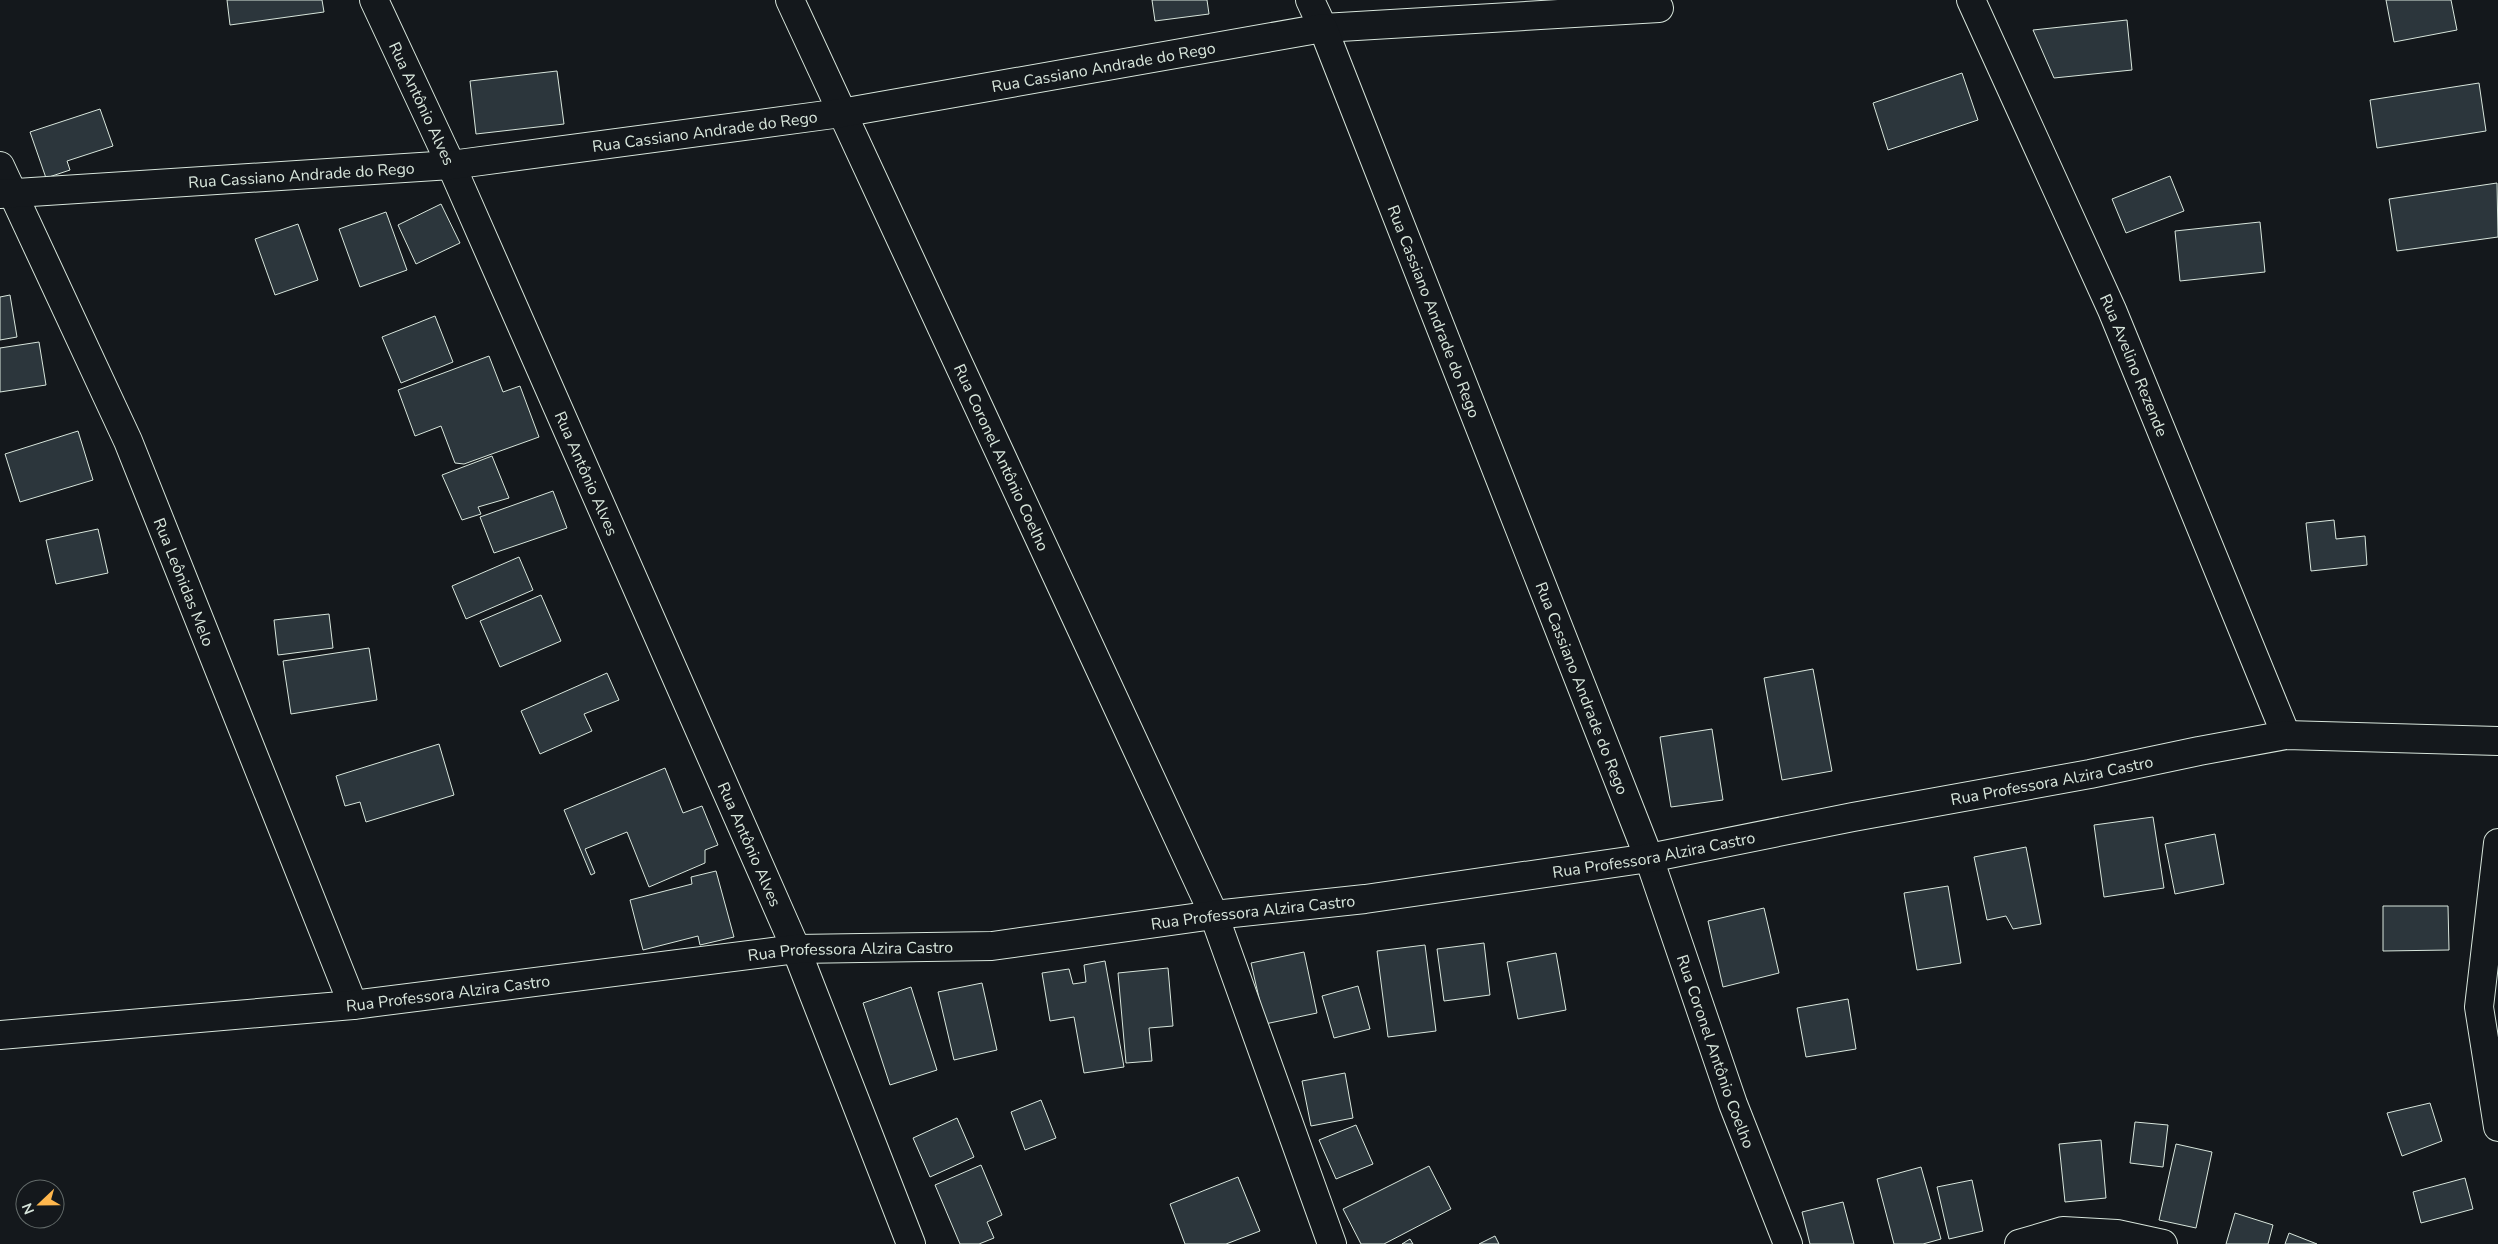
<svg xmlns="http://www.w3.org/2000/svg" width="2498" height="1244" viewBox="0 0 2498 1244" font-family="'Nunito Sans',sans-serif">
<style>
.building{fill:#2c363c;stroke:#d8e6dc}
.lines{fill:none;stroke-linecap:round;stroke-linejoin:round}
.minor-casing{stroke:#d8e6dc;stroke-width:30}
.minor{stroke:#14181c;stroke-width:28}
.labels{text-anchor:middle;stroke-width:4;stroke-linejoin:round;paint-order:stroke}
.street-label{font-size:16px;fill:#d8e6dc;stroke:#14181c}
</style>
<rect width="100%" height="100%" fill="#14181c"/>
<path class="building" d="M 227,0 L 322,0 L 324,12 L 230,25 Z
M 1152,0 L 1207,0 L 1209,14 L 1155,21 Z
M 2386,0 L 2451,0 L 2457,30 L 2394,42 Z
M 2127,20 L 2132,70 L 2054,78 L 2033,30 Z
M 557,71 L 564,124 L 476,134 L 470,81 Z
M 1962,73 L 1978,120 L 1888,150 L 1873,103 Z
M 2479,83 L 2486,131 L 2377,148 L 2370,100 Z
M 100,109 L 113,146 L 67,161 L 70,170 L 46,178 L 30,132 Z
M 2170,176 L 2184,211 L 2126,233 L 2112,199 Z
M 2497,183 L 2498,237 L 2397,251 L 2389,199 Z
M 441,204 L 460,243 L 416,264 L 398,225 Z
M 386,212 L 407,270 L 360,287 L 339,229 Z
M 2260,222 L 2265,272 L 2180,281 L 2175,231 Z
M 298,224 L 318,280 L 275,295 L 255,239 Z
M 10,295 L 17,337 L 0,340 L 0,297 Z
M 435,316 L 453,362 L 401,383 L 382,337 Z
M 39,342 L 46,385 L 0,392 L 0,348 Z
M 489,356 L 503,392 L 520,386 L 539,437 L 464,464 L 455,463 L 441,426 L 415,436 L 398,390 Z
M 78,431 L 93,480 L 20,502 L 5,454 Z
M 492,456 L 509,498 L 478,507 L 481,514 L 462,520 L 442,475 Z
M 553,491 L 567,528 L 494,553 L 480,517 Z
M 2334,520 L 2336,539 L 2365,536 L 2367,565 L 2311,571 L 2306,523 Z
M 98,529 L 108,573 L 56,584 L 46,540 Z
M 519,557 L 533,590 L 466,619 L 452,586 Z
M 541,595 L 561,641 L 500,667 L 480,621 Z
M 329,614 L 333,648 L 278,655 L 274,620 Z
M 369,648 L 377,700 L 291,714 L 283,661 Z
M 1813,669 L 1832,771 L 1782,780 L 1764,678 Z
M 607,673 L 619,700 L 584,714 L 592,731 L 540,754 L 521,711 Z
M 1712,729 L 1723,800 L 1671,807 L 1660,737 Z
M 439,744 L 454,795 L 366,822 L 360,802 L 345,806 L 336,776 Z
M 665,768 L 683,813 L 702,806 L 718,845 L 705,850 L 705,863 L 649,887 L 627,832 L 585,849 L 595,873 L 591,875 L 564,810 Z
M 2153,817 L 2164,888 L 2104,897 L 2094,825 Z
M 2215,834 L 2224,884 L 2175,894 L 2165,844 Z
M 2026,847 L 2041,924 L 2013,929 L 2006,916 L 1987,920 L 1974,857 Z
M 716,871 L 734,937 L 700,945 L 698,936 L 643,950 L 630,900 L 692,884 L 691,877 Z
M 1948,886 L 1961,963 L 1917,970 L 1904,893 Z
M 2383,906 L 2448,906 L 2449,950 L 2383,951 Z
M 1764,908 L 1779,973 L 1723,987 L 1708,921 Z
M 1484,943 L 1490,995 L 1444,1001 L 1437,949 Z
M 1425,945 L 1436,1031 L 1388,1037 L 1377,951 Z
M 1304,952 L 1317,1013 L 1265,1024 L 1251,963 Z
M 1556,953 L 1566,1010 L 1518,1019 L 1507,962 Z
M 1105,961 L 1124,1067 L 1084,1073 L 1074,1017 L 1050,1021 L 1042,973 L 1069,969 L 1073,984 L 1086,982 L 1084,965 Z
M 1168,968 L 1173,1026 L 1149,1028 L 1152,1061 L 1126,1063 L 1118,973 Z
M 982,983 L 997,1050 L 954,1060 L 938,992 Z
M 1358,986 L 1370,1029 L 1334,1038 L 1322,996 Z
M 911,987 L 937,1070 L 890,1085 L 863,1003 Z
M 1848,999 L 1856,1049 L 1806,1057 L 1797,1008 Z
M 1345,1073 L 1353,1118 L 1311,1126 L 1302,1081 Z
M 1041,1100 L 1056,1138 L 1025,1150 L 1011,1112 Z
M 2430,1103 L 2442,1141 L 2402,1156 L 2387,1113 Z
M 957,1118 L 974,1157 L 930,1177 L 913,1138 Z
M 2135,1122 L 2168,1125 L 2163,1167 L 2130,1163 Z
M 1356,1125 L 1373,1164 L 1336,1179 L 1319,1140 Z
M 2101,1140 L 2106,1198 L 2065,1202 L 2059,1144 Z
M 2176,1144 L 2212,1152 L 2196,1228 L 2159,1220 Z
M 981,1165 L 1002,1215 L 987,1222 L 994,1238 L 979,1244 L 960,1244 L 935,1185 Z
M 1429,1166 L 1451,1209 L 1384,1244 L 1361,1244 L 1343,1209 Z
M 1921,1167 L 1941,1239 L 1923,1244 L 1894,1244 L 1877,1179 Z
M 1238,1177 L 1260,1231 L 1226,1244 L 1185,1244 L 1170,1204 Z
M 2465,1178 L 2473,1209 L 2421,1223 L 2413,1192 Z
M 1972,1180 L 1983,1231 L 1949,1239 L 1937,1187 Z
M 1843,1202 L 1854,1244 L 1810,1244 L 1802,1212 Z
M 2235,1213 L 2273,1225 L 2268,1244 L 2226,1244 Z
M 2289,1233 L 2317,1244 L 2285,1244 Z
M 1495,1236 L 1499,1244 L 1479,1244 Z
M 1410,1239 L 1413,1244 L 1402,1244 Z"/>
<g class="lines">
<g class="minor-casing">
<g id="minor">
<path id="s1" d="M 374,0 L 451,165 L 796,949 L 911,1244"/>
<path id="s2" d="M 790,0 L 1214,915 L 1332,1244"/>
<path d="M 1310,0 L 1323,28 L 1659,8"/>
<path id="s3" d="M 1971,0 L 2112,310 L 2286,735"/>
<path id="s4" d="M 0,166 L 128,441 L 353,1005"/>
<path id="s5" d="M 0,194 L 451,165 L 841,113 L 1323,28 L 1649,858 L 1733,1104 L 1788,1244"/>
<path d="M 2498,843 L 2479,1007 L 2498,1127"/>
<path id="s6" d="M 0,1035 L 353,1005 L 796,949 L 992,946 L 1214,915 L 1365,899 L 1649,858 L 1853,817 L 2090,774 L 2199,751 L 2286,735 L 2498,741"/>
<path d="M 2019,1244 L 2063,1231 L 2117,1234 L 2163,1244"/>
</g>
</g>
<use href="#minor" class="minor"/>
</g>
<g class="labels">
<g class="street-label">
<text dy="6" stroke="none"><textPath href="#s5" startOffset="1112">Rua Cassiano Andrade do Rego</textPath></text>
<text dy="6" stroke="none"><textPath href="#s1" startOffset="114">Rua Antônio Alves</textPath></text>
<text dy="6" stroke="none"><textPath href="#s5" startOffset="708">Rua Cassiano Andrade do Rego</textPath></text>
<text dy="6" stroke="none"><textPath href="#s5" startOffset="302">Rua Cassiano Andrade do Rego</textPath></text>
<text dy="6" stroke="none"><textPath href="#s5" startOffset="1639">Rua Cassiano Andrade do Rego</textPath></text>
<text dy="6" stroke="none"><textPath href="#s3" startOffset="400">Rua Avelino Rezende</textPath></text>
<text dy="6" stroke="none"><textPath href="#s2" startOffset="504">Rua Coronel Antônio Coelho</textPath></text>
<text dy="6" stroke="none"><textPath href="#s1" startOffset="519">Rua Antônio Alves</textPath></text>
<text dy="6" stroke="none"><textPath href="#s4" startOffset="455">Rua Leônidas Melo</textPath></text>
<text dy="6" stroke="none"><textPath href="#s5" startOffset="2044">Rua Cassiano Andrade do Rego</textPath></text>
<text dy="6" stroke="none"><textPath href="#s6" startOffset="2070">Rua Professora Alzira Castro</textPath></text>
<text dy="6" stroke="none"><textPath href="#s1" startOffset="924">Rua Antônio Alves</textPath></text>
<text dy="6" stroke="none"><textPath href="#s6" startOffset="1665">Rua Professora Alzira Castro</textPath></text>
<text dy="6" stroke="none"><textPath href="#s6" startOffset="1260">Rua Professora Alzira Castro</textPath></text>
<text dy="6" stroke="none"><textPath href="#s6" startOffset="855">Rua Professora Alzira Castro</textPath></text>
<text dy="6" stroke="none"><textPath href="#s6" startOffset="450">Rua Professora Alzira Castro</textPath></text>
<text dy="6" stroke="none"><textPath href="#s5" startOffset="2431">Rua Coronel Antônio Coelho</textPath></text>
</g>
</g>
<g transform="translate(40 1204) rotate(248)"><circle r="24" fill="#14181c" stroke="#626a69"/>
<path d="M0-4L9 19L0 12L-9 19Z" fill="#ffb74d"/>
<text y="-8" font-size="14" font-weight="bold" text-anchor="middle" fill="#d8e6dc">N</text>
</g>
</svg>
